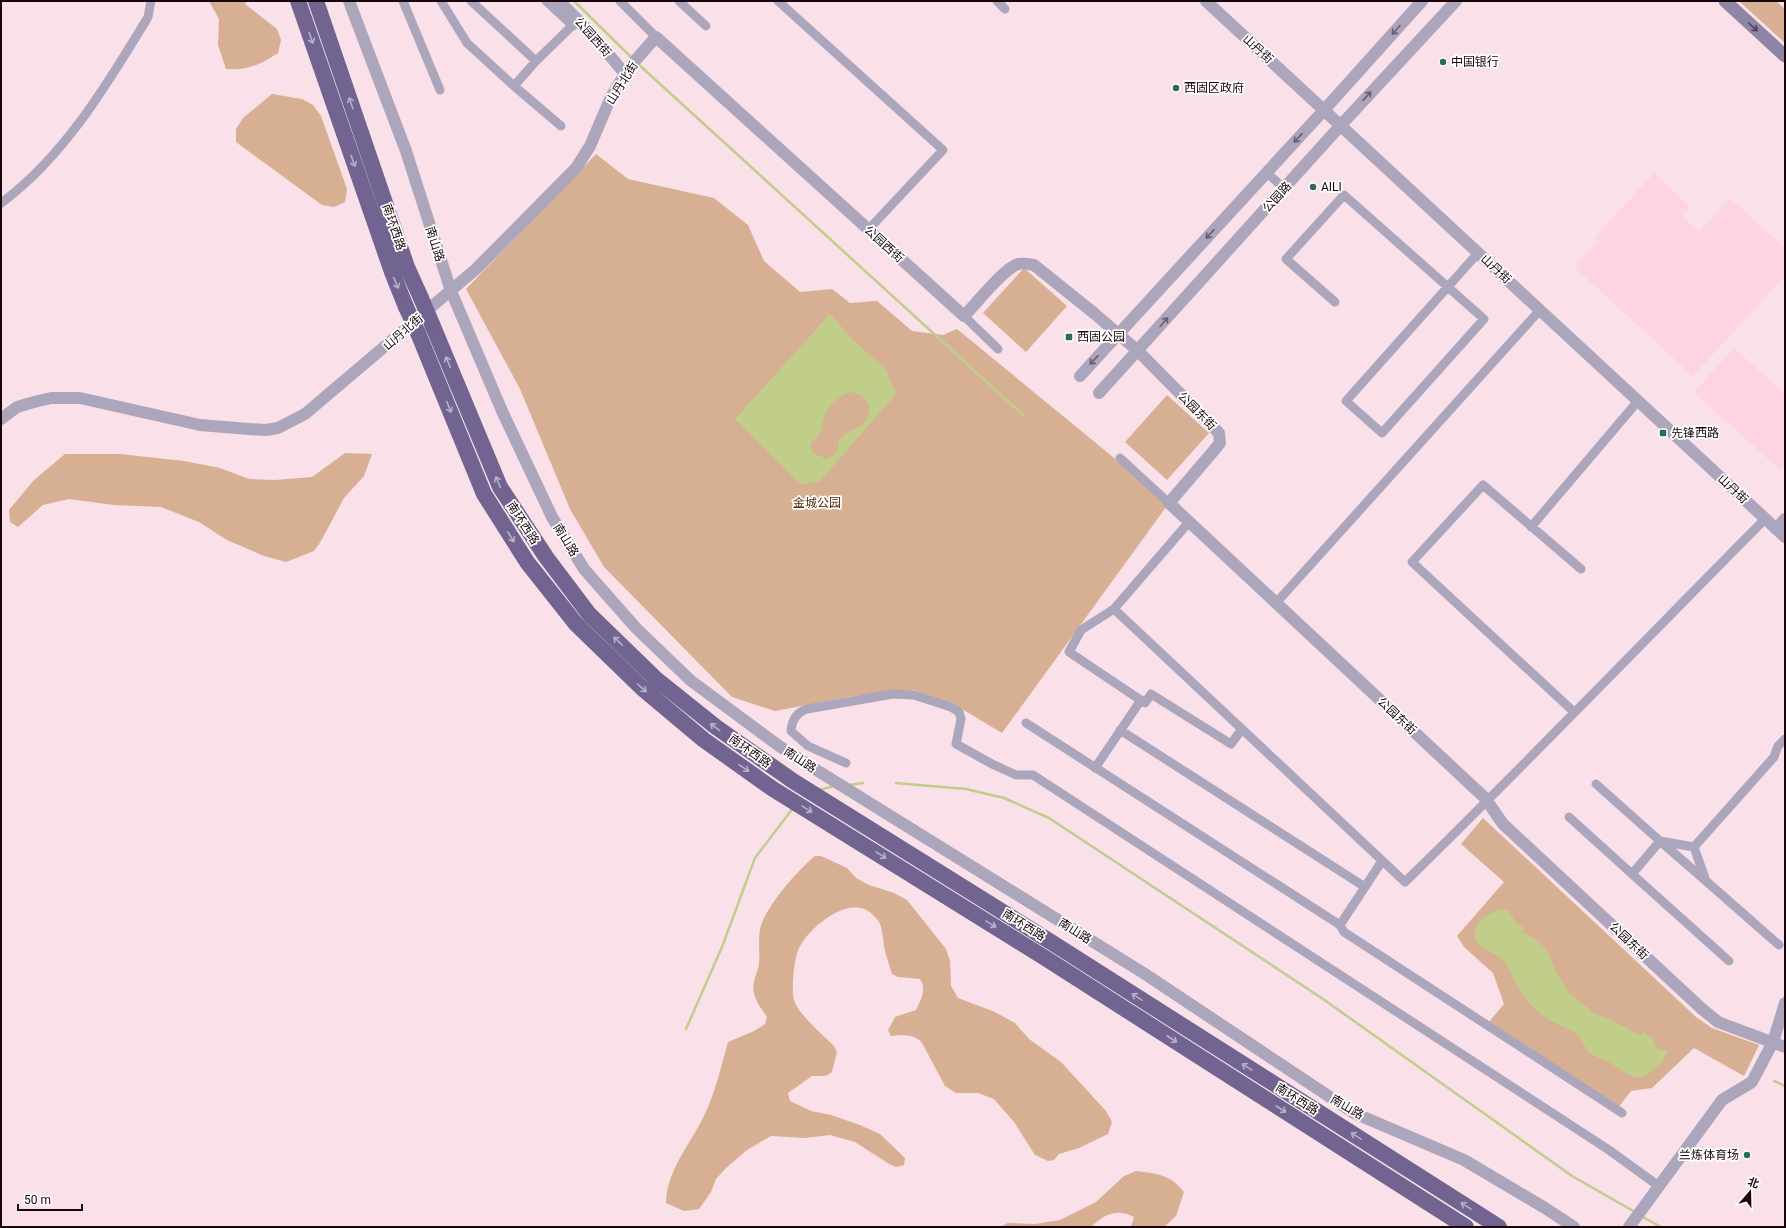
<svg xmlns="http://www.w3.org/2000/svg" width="1786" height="1228" viewBox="0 0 1786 1228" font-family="Roboto,'Noto Sans SC',sans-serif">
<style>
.built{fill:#ffd4e1}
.green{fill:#d7af92}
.water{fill:#c0ce8a;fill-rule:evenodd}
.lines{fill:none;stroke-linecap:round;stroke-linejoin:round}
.stream{stroke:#c0ce8a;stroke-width:2.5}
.minor{stroke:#aca6bd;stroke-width:9}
.tertiary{stroke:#aca6bd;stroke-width:12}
.secondary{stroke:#8f85a7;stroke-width:13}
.trunk{stroke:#716490;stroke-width:16}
.trunk-bridge{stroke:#716490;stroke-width:16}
.oneway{stroke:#4e3f52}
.oneway2{stroke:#6a5e6e}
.oneway3{stroke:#b8b2c8}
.poi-dot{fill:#286c5f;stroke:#fff;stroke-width:1.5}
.labels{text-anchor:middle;stroke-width:3.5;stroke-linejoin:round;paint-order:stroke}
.street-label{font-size:12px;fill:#19060d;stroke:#fff}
.poi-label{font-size:12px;fill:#19060d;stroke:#fff;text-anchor:start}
.park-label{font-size:12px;fill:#4f2905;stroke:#fff}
</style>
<rect width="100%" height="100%" fill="#fae0e8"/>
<path class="built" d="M 1654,173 L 1690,207 L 1682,216 L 1699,231 L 1730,198 L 1785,248 L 1785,276 L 1693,376 L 1574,267 L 1598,241 L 1595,237 Z
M 1734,348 L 1785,394 L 1785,464 L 1780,470 L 1694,392 Z"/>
<path class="green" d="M 209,1 L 247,1 L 245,4 L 277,29 L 281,40 L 278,53 C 262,64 246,71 226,69 L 218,45 L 219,19 Z
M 1739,1 L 1776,1 L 1785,9 L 1785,43 Z
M 272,94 L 302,99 L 313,105 L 321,116 L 347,189 L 345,202 L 334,207 L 322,205 L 236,142 L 236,129 L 243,118 Z
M 596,154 L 628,179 L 714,198 L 748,225 L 764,261 L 800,292 L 832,289 L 850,303 L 877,301 L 912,331 L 943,335 L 957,329 L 1169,503 L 1002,733 L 957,706 L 914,690 L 854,696 L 775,711 L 732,697 L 604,567 L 570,509 L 520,389 L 466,289 Z
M 1024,268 L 1067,306 L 1026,352 L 983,313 Z
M 1167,395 L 1209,433 L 1167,480 L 1125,442 Z
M 345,453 L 372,454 L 364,476 L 344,498 L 321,541 L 314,551 L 286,562 L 264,556 L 227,540 L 199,522 L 161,507 L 114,505 L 69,499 L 43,505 L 18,527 L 10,522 L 9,510 L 34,480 L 65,454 L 120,454 L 184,461 L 220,468 L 249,479 L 275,480 L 312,477 Z
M 1483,818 L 1696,1017 L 1712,1028 L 1759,1045 L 1744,1076 L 1694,1048 L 1652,1088 L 1631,1091 L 1618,1108 L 1489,1022 L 1504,1004 L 1493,973 L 1464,947 L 1457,936 L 1504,882 L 1461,844 Z
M 815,856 L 821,856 L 847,868 L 856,878 L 869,885 L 894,893 L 907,900 L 946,949 L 950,961 L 951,986 L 958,998 L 995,1012 L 1015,1023 L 1029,1039 L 1061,1062 L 1106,1111 L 1112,1122 L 1108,1134 L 1079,1148 L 1059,1154 L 1054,1160 L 1048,1161 L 1035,1155 L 1014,1122 L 994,1099 L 978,1093 L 956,1093 L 945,1086 L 922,1043 C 914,1034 903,1035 891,1036 L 888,1030 L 895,1017 L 916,1010 C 921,1000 927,989 920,979 L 898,977 L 892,974 C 890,967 887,959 885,951 C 883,942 883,932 880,924 C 879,921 875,917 873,915 C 850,892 809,928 799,948 C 794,958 791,990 794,1000 C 798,1014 823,1035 834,1046 L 837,1052 L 832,1072 L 826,1076 L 812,1076 L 788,1093 L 790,1101 L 811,1111 L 831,1115 L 860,1125 L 880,1134 L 905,1158 L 904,1165 L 896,1167 L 889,1164 L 855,1142 L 830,1135 L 805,1138 L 771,1136 L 747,1150 L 725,1169 L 716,1179 L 711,1192 L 699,1209 L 684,1211 L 666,1203 C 667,1170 689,1146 703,1118 C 715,1094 721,1067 728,1042 L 754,1031 L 765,1024 L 767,1017 C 758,1004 750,994 755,978 C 756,973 759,968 759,963 C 760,952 758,940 760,929 C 765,907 798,870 815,856 Z
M 1136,1171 C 1158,1174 1170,1174 1184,1192 L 1176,1216 L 1164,1227 L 1131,1227 L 1134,1217 C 1117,1208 1104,1214 1091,1227 L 1000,1227 L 1008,1223 L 1035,1224 L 1060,1220 L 1096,1202 L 1124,1176 Z"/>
<path class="water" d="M 830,314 L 854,341 L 886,369 L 896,394 L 820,481 L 804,484 L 799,483 L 735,419 ZM 850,392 C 854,393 859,393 862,396 C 873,404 870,420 859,427 C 854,430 848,431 843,436 C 832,446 846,449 827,459 L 813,453 L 810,445 C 812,440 817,438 820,433 C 823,428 822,420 825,415 C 830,405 840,395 850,392 Z
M 1503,909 L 1509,911 L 1516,923 L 1524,928 L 1522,932 L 1535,939 L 1546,949 L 1557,973 L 1571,996 L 1573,995 L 1579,1002 L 1589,1008 L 1589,1011 L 1615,1022 L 1641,1036 L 1644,1032 L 1654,1039 L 1654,1045 L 1659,1050 L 1668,1050 C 1665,1059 1661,1063 1654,1069 C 1635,1087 1624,1070 1607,1061 C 1601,1058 1595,1057 1590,1053 C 1584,1048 1583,1039 1576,1034 C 1570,1029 1562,1026 1555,1023 C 1544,1017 1535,1010 1527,1000 C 1516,988 1513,973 1504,961 C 1496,951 1477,951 1475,936 C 1473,922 1492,911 1503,909 Z"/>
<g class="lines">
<path class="stream" d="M 574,1 L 632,58
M 637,63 L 1023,415
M 896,783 L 966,789 L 1004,798 L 1049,818 L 1323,999 L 1572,1176 L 1635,1212
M 849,785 L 863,783
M 819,790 L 834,786
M 686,1029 L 722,947 L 755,858 L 793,808
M 1774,1081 L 1785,1086
M 1641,1216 L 1661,1227"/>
<path class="minor" d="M 403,1 L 440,90
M 441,1 L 467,43 L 514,86 L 536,61
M 471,1 L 536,61 L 578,20
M 546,1 L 573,26
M 620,1 L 656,37
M 679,1 L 706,26
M 778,1 L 943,150 L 868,230
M 997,1 L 1005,9
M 514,86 L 561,126
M 1267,173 L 1284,188
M 1,203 C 64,157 108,83 148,17 L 151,1
M 1335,302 L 1286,259 L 1344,195 L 1484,319 L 1382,433 L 1346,401 L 1478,253
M 964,316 L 998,349
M 1120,458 L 1169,503
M 1189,522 L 1114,609 L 1081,630 L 1069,652 L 1145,703 L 1151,694 L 1231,744 L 1242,729
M 1531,527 L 1638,401
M 1276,603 L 1540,310
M 1114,609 L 1405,882 C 1527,763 1645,640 1765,519
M 1574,712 L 1412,562 L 1483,485 L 1581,569
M 1026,723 L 1340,925 L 1382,861
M 1120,730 L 1365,887
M 846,763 L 808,746 L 791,731 C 792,720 797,712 807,709 L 893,694 L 914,695 L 951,707 L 959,712 L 961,719 L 956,744 L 992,764 L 1016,775 L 1033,775 L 1609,1150 L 1660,1187
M 1095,768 L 1141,700
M 1596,784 L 1660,841 L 1694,847
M 1569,817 L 1632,874 L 1660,841 L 1706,881
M 1694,847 L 1774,757 L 1778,746 L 1785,739
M 1694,847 L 1706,881 L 1779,945
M 1632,874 L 1729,961
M 1340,925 L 1344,932 L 1622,1113"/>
<path class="tertiary" d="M 349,1 L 406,151 L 451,291 L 502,411 L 552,517 L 584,569 L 636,628 L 690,680 L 779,746 L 818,771 L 1145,974 L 1354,1113 L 1464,1160 L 1545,1208 L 1574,1227
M 559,1 L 589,31 L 626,75
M 1206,1 L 1785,537
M 1080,376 L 1325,109 L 1422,1
M 1099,393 L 1341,125 L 1456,1
M 1,419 L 17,407 L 34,402 L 51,398 L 80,398 L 200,425 L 249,429 L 266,430 L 278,428 L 305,414 L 476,269 L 576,168 L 590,146 L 611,97 L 620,82 L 633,63 L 656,37 L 964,316 C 976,304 1003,269 1018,264 C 1023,263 1029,264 1034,265 L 1095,314 L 1138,351 L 1219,433 L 1220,443 L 1216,448 L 1169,503 L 1485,798 L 1503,824 L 1702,1009 L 1718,1022 L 1785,1047
M 1776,529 L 1785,519
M 1629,1227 L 1722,1100 L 1752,1082 L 1773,1042 L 1785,1003"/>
<path class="secondary" d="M 1725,1 L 1785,56"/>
<path class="trunk" d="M 298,1 L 392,272 L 406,307
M 316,1 L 407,267 L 421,298
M 432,324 L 500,487 L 546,557 L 589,614 L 656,679 L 716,727 L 793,781 L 1051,942 L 1499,1227
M 418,333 L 484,494 L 527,562 L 576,624 L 642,688 L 704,740 L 773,789 L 1042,956 L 1466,1227"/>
<path class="trunk-bridge" d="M 421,298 L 432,324
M 406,307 L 418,333"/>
</g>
<defs><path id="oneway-shaft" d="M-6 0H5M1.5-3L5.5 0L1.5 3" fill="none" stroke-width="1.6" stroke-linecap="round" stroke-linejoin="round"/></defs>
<use class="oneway" href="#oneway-shaft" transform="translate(1753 27) rotate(42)"/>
<g class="oneway2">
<use href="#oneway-shaft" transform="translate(1396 30) rotate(132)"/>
<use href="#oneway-shaft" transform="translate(1367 96) rotate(-47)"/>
<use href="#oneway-shaft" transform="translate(1298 138) rotate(133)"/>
<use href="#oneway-shaft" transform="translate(1210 234) rotate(133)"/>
<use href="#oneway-shaft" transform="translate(1164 322) rotate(-48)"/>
<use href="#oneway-shaft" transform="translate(1094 360) rotate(133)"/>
</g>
<g class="oneway3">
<use href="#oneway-shaft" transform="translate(311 38) rotate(71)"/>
<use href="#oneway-shaft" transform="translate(351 103) rotate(-109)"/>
<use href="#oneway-shaft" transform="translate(353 161) rotate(71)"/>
<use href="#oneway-shaft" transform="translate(396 283) rotate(67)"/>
<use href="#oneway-shaft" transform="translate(448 362) rotate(-113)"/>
<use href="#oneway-shaft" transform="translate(449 407) rotate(68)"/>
<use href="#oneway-shaft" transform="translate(498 482) rotate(-114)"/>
<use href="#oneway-shaft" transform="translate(511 537) rotate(58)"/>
<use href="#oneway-shaft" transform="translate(618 641) rotate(-136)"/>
<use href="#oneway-shaft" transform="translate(642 688) rotate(42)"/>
<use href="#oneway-shaft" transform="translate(715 727) rotate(-143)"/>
<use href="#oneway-shaft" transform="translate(744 768) rotate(35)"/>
<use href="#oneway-shaft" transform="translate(807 809) rotate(31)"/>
<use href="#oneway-shaft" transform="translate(881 855) rotate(32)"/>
<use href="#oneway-shaft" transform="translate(991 924) rotate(32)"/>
<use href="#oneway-shaft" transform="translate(1137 997) rotate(-148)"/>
<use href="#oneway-shaft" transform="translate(1172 1039) rotate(33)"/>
<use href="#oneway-shaft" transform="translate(1247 1067) rotate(-148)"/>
<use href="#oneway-shaft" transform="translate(1281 1109) rotate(33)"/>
<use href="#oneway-shaft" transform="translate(1356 1136) rotate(-148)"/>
<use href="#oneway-shaft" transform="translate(1466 1206) rotate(-148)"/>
</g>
<g class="poi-dot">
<circle cx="1443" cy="62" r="4"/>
<circle cx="1176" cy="88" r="4"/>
<circle cx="1313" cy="187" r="4"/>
<rect x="1065" y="333" width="8" height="8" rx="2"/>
<rect x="1659" y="429" width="8" height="8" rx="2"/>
<circle cx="1747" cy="1155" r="4"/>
</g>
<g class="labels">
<g class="street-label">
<text transform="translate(593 37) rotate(48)" y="4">公园西街</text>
<text transform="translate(1258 49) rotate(42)" y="4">山丹街</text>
<text transform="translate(622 83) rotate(-58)" y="4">山丹北街</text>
<text transform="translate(1277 197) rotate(-48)" y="4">公园路</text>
<text transform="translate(394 227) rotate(71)" y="4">南环西路</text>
<text transform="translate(435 244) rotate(72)" y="4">南山路</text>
<text transform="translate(884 244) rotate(42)" y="4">公园西街</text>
<text transform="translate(1496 269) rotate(43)" y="4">山丹街</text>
<text transform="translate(403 332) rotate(-41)" y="4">山丹北街</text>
<text transform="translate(1197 411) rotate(45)" y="4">公园东街</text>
<text transform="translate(1733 489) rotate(43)" y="4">山丹街</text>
<text transform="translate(523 523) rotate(57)" y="4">南环西路</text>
<text transform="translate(566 540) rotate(58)" y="4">南山路</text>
<text transform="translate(1397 716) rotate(43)" y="4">公园东街</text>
<text transform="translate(750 751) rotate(35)" y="4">南环西路</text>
<text transform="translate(800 760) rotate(33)" y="4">南山路</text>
<text transform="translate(1024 925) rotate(32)" y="4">南环西路</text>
<text transform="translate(1075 931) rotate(32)" y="4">南山路</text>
<text transform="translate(1629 941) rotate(43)" y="4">公园东街</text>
<text transform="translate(1297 1099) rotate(32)" y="4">南环西路</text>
<text transform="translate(1347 1107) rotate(30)" y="4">南山路</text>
</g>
<g class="poi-label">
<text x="1451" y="66">中国银行</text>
<text x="1184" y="92">西固区政府</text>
<text x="1321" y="191">AILI</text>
<text x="1077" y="341">西固公园</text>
<text x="1671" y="437">先锋西路</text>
<text x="1739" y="1159" text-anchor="end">兰炼体育场</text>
</g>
<g class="park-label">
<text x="817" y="507">金城公园</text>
</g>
</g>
<rect width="1786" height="1228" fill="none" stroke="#19060d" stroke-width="4"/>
<g transform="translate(1750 1192) rotate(20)" stroke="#ffffff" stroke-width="3" paint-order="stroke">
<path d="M0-3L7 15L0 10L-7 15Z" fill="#19060d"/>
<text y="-6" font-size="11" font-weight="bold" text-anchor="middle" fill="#19060d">北</text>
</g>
<path d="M18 1204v6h64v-6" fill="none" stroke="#19060d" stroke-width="2"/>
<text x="24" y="1204" font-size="12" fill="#19060d" stroke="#ffffff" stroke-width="3" paint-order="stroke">50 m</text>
</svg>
